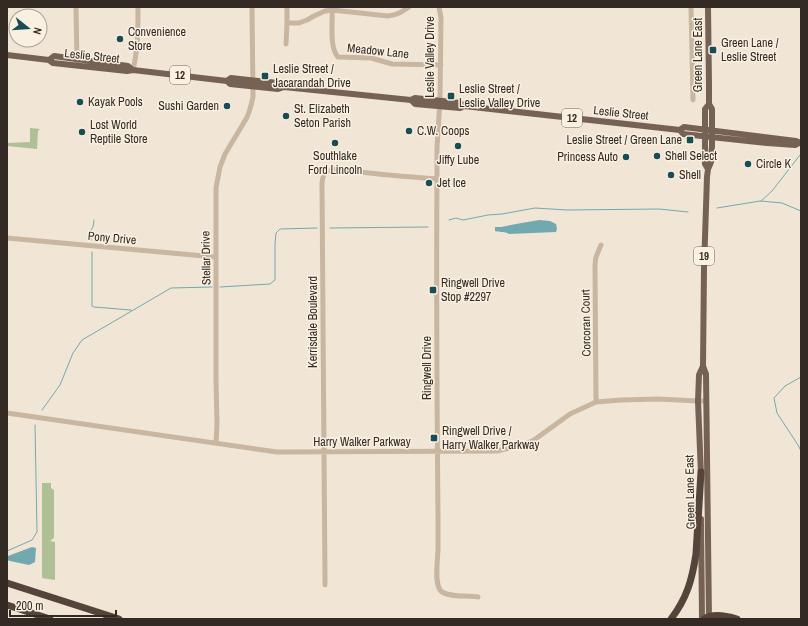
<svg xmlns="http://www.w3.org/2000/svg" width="808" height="626" viewBox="0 0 808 626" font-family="'Archivo Narrow',sans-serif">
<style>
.green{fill:#afc194}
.water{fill:#72a9b0}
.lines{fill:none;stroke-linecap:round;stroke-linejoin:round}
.stream{stroke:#72a9b0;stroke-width:1}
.minor{stroke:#c9b6a1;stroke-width:5}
.major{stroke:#766254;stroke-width:6}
.highway{stroke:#55443a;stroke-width:7}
.poi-dot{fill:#184d56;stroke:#f9f0e1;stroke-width:1.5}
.labels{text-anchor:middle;stroke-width:3;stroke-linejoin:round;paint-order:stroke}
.shield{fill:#f9f0e1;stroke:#6e655d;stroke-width:1}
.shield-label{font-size:11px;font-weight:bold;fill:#332a24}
.poi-label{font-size:12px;fill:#332a24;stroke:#f9f0e1;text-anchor:start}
.street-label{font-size:12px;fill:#332a24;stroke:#f9f0e1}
</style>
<rect width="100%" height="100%" fill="#f1e6d5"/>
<path class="green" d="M 30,128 L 40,129 L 38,131 L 37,149 L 7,146 L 7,143 L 30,142 Z
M 42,483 L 51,483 L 51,488 L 54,490 L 54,538 L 50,541 L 55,542 L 55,580 L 42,578 Z"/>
<path class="water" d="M 539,220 L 550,221 L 556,224 L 557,229 L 556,232 L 509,234 C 505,231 500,233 495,231 L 495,227 L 501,227 L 516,224 Z
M 32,547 L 36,548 L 35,562 L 29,565 L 10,561 L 7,560 L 8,556 Z"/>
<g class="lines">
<path class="stream" d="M 761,201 L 772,191 L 800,155
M 717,208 L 760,201 L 782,203 L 801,211
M 449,220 L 456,218 L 463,220 L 488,215 L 502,214 L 535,208 L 567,210 L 659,209 L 688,212
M 330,228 L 428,227
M 91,240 L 91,230 L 93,227 L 94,220
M 92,252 L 92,306 L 94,307 L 131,310
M 220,287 L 270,284 L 275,280 L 275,244 L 276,233 L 280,229 L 317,228
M 801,377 L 785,386 L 774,398 L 777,413 L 798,445 L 801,451
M 42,410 L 60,385 L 73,353 L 82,340 L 171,288 L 212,287
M 7,551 L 32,540 L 37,532 L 35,425"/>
<path class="minor" d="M 76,7 L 77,62
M 439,7 L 441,18 L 440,100 L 437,147 L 437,179 C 436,292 437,405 438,518 C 438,528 438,538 438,548 C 438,559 434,581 440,590 C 446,598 468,595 478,597
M 691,7 L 693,100
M 332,10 C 333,23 329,47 338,57 L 371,58 L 392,64 L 441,65
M 287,23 L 299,23 L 307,20 L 314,16 L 325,11 L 332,10 L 388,16 C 397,15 402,12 409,7
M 286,44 L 287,23 L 287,7
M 133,70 C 138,49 138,28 138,7
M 7,238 L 215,257
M 596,402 L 595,264 L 596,257 L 601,245
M 7,413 L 277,452 L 497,451 L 523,445 L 534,440 L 570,414 L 596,402 L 621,400 L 658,399 L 698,401 L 706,401
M 216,443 L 217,424 L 216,380 L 216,188 L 220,167 L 225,154 L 246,119 C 250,112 251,105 253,97 L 252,7
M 325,585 L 322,183 C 323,177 323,173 329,171 C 339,167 350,171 360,172 C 385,175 411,177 437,179"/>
<path class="major" d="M 7,55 L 49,60 L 53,63 L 127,71 L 133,70 L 227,81 L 230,84 L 278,89 L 284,87 L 411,100 L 415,98 L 460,103 L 464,106
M 49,60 L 54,56 L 128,66 L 133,70
M 227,81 L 231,78 L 278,83 L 284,87
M 411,100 L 415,104 L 460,108 L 464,106 L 680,130 L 683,134 L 767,143 L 795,145 L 799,143
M 709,104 L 712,109 L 712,145 L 711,162 L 708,169 L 707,177 L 704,268 L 703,366 L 706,374 L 709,619
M 680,130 L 684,127 L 796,141 L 801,143
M 708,169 L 705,164 L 705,109 L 709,104 L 709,85 L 708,7
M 701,475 L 698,401 L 699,375 L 703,366
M 701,519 L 702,619"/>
<path class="highway" d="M 7,583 L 119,619
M 7,605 L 50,619
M 671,619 C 687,598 692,580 696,554 L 701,472
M 704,619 C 713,613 727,616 737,619"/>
</g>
<g class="poi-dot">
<circle cx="120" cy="39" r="4"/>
<rect x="709" y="46" width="8" height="8" rx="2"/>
<rect x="261" y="72" width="8" height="8" rx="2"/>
<rect x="447" y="92" width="8" height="8" rx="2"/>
<circle cx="80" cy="102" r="4"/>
<circle cx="227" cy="106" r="4"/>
<circle cx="286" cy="116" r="4"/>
<circle cx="409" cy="131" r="4"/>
<circle cx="82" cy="132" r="4"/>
<rect x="686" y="136" width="8" height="8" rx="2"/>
<circle cx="335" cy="143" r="4"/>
<circle cx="458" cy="146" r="4"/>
<circle cx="657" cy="156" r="4"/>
<circle cx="626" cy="157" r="4"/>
<circle cx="748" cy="164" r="4"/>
<circle cx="671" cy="175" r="4"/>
<circle cx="429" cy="183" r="4"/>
<rect x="429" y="286" width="8" height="8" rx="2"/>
<rect x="430" y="434" width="8" height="8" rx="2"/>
</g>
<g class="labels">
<g class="shield">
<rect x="170" y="66" width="20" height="18" rx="3"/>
<rect x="562" y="109" width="20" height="18" rx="3"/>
<rect x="694" y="247" width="20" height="18" rx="3"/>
</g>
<g class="shield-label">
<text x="180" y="79">12</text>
<text x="572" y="122">12</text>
<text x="704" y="260">19</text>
</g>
<g class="poi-label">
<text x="128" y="36">Convenience<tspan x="128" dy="14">Store</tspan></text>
<text x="721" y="47">Green Lane /<tspan x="721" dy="14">Leslie Street</tspan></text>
<text x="273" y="73">Leslie Street /<tspan x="273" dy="14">Jacarandah Drive</tspan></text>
<text x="459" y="93">Leslie Street /<tspan x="459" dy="14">Leslie Valley Drive</tspan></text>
<text x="88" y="106">Kayak Pools</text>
<text x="219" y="110" text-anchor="end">Sushi Garden</text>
<text x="294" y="113">St. Elizabeth<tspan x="294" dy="14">Seton Parish</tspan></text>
<text x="90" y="129">Lost World<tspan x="90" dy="14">Reptile Store</tspan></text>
<text x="417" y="135">C.W. Coops</text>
<text x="682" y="144" text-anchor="end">Leslie Street / Green Lane</text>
<text x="335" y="160" text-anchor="middle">Southlake<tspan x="335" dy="14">Ford Lincoln</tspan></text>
<text x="665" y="160">Shell Select</text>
<text x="618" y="161" text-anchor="end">Princess Auto</text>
<text x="458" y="164" text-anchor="middle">Jiffy Lube</text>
<text x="756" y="168">Circle K</text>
<text x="679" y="179">Shell</text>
<text x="437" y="187">Jet Ice</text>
<text x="441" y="287">Ringwell Drive<tspan x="441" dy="14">Stop #2297</tspan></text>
<text x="442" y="435">Ringwell Drive /<tspan x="442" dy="14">Harry Walker Parkway</tspan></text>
</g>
<g class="street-label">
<text transform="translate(378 51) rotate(6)" y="4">Meadow Lane</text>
<text transform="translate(698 55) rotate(-90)" y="4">Green Lane East</text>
<text transform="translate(92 56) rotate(6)" y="4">Leslie Street</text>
<text transform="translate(430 57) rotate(-90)" y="4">Leslie Valley Drive</text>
<text transform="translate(621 113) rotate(6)" y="4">Leslie Street</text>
<text transform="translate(112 238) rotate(5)" y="4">Pony Drive</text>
<text transform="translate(206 258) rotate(-91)" y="4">Stellar Drive</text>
<text transform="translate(313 322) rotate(-90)" y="4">Kerrisdale Boulevard</text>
<text transform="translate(586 323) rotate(-91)" y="4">Corcoran Court</text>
<text transform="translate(427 368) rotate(-90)" y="4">Ringwell Drive</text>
<text x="362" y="446">Harry Walker Parkway</text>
<text transform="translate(690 492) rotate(-91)" y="4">Green Lane East</text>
</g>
</g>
<rect width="808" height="626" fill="none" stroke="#332a24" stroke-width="16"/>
<g transform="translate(28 28) rotate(107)"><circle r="19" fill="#f9f0e1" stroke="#aaa195"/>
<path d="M0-3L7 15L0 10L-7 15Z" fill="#184d56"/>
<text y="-6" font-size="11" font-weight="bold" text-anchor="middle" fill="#332a24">N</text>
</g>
<path d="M10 610v6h106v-6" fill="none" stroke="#332a24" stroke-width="2"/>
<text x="16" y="610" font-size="12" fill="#332a24" stroke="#f9f0e1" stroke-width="3" paint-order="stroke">200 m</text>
</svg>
